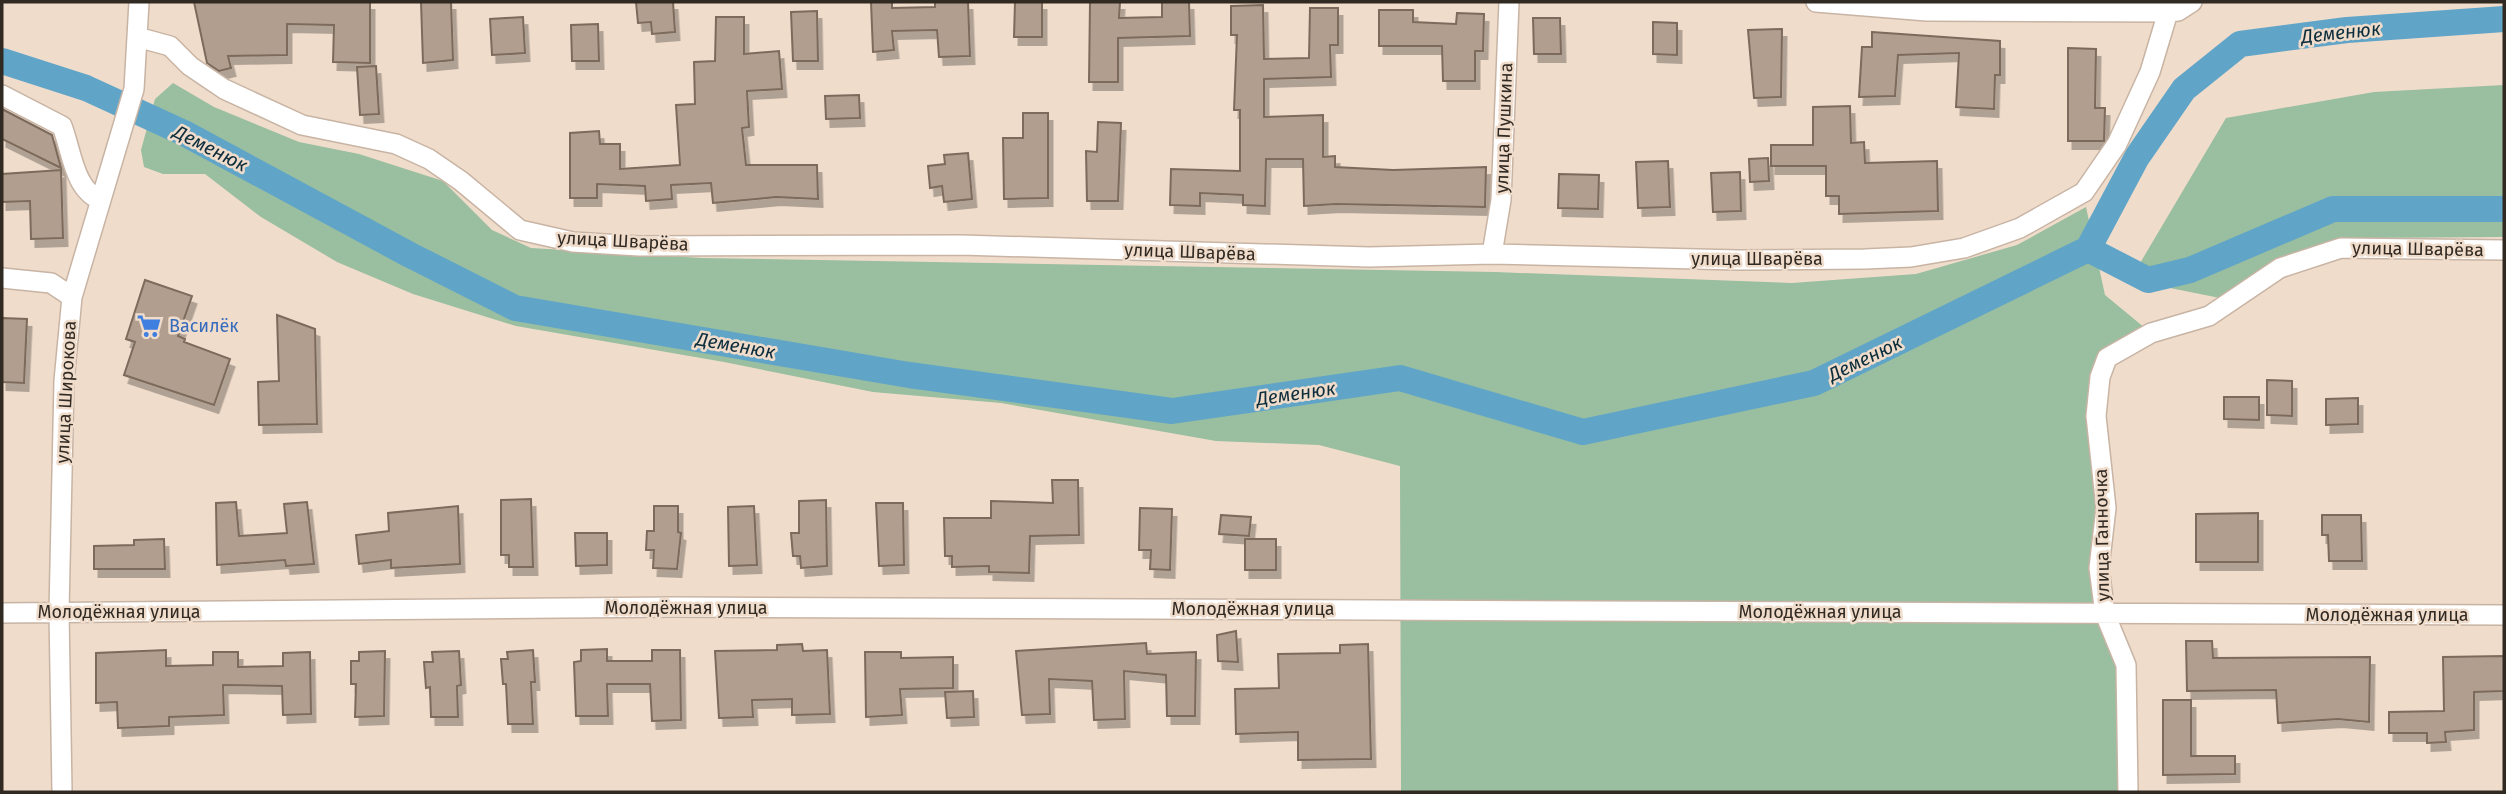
<svg xmlns="http://www.w3.org/2000/svg" width="2506" height="794" viewBox="0 0 2506 794" font-family="'Fira Sans',sans-serif">
<style>
.green{fill:#99bea0}
.lines{fill:none;stroke-linecap:round;stroke-linejoin:round}
.canal{stroke:#60a5c8;stroke-width:26}
.building{fill:#b19e8e;stroke:#7c6a5b;stroke-width:2;filter:url(#shadow)}
.street-casing{stroke:#c8b4a4;stroke-width:22}
.street{stroke:#fff;stroke-width:19}
.labels{text-anchor:middle;stroke-width:5;stroke-linejoin:round;paint-order:stroke}
.street-label{font-size:18px;fill:#312a23;stroke:#f0dccb}
.shop-label{font-size:18px;fill:#366cbe;stroke:#f0dccb;text-anchor:start}
.water-label{font-size:19px;font-style:italic;fill:#0c2d3c;stroke:#f0dccb}
</style>
<defs>
<filter id="shadow"><feDropShadow dx="4.5" dy="8" stdDeviation="0" flood-color="#0004"/></filter>
</defs>
<rect width="100%" height="100%" fill="#f0dccb"/>
<path class="green" d="M 173,83 L 214,107 L 299,142 L 359,154 L 443,181 L 492,230 L 531,248 L 702,258 L 1495,272 L 1792,283 L 1916,274 L 2017,245 L 2086,207 L 2105,295 L 2151,333 L 2107,358 L 2099,568 L 2126,665 L 2128,792 L 1401,792 L 1400,466 L 1319,445 L 1216,441 L 1001,403 L 873,392 L 724,362 L 516,326 L 413,294 L 337,262 L 261,217 L 205,174 L 163,174 L 144,167 L 141,150 L 155,99 Z
M 2504,85 L 2504,237 L 2358,238 L 2295,258 L 2225,299 L 2130,280 L 2226,118 L 2374,92 Z"/>
<g class="lines">
<path class="canal" d="M 2,61 L 86,88 L 184,133 L 410,255 L 515,308 L 909,375 L 1172,411 L 1400,378 L 1583,432 L 1814,383 L 2088,249 L 2137,157 L 2184,89 L 2240,44 L 2347,30 L 2504,19
M 2088,249 L 2148,280 L 2190,270 L 2333,209 L 2504,209"/>
</g>
<path class="building" d="M 194,2 L 370,2 L 370,63 L 333,62 L 334,25 L 287,24 L 287,55 L 228,56 L 231,68 L 219,71 L 207,63 Z
M 421,2 L 451,2 L 453,60 L 423,63 Z
M 636,2 L 673,2 L 675,32 L 652,34 L 651,22 L 638,23 Z
M 871,2 L 892,2 L 892,8 L 935,7 L 935,2 L 968,2 L 970,56 L 939,57 L 937,30 L 892,31 L 894,50 L 873,52 Z
M 1015,2 L 1042,2 L 1042,37 L 1014,37 Z
M 1090,2 L 1120,2 L 1119,18 L 1162,17 L 1162,2 L 1189,2 L 1190,36 L 1118,38 L 1118,82 L 1089,82 Z
M 1263,5 L 1264,59 L 1309,58 L 1310,8 L 1338,8 L 1338,45 L 1330,45 L 1331,77 L 1264,79 L 1264,117 L 1323,115 L 1323,157 L 1335,156 L 1335,167 L 1393,170 L 1486,167 L 1485,207 L 1336,204 L 1304,206 L 1303,159 L 1266,159 L 1265,206 L 1243,205 L 1243,195 L 1200,193 L 1200,206 L 1170,205 L 1171,169 L 1240,171 L 1240,110 L 1234,110 L 1237,35 L 1231,35 L 1231,6 Z
M 1379,10 L 1413,10 L 1413,22 L 1456,24 L 1457,13 L 1484,14 L 1483,51 L 1475,51 L 1475,81 L 1443,81 L 1442,46 L 1379,46 Z
M 817,11 L 818,61 L 793,61 L 791,12 Z
M 523,17 L 525,53 L 492,55 L 490,19 Z
M 716,17 L 744,17 L 744,54 L 779,51 L 782,89 L 747,91 L 749,127 L 742,128 L 746,165 L 817,165 L 818,199 L 776,197 L 713,203 L 711,183 L 671,185 L 672,199 L 646,201 L 645,186 L 597,184 L 597,198 L 570,198 L 570,133 L 599,131 L 600,144 L 620,144 L 620,169 L 680,165 L 676,105 L 695,104 L 694,62 L 715,61 Z
M 1533,18 L 1560,18 L 1561,54 L 1534,54 Z
M 1653,22 L 1677,23 L 1677,55 L 1653,54 Z
M 598,24 L 599,61 L 572,61 L 571,25 Z
M 1782,29 L 1781,97 L 1754,98 L 1748,30 Z
M 1872,32 L 2000,41 L 2000,75 L 1995,75 L 1994,109 L 1956,107 L 1959,53 L 1898,55 L 1895,96 L 1859,97 L 1862,47 L 1872,47 Z
M 2068,48 L 2096,49 L 2095,108 L 2105,108 L 2104,141 L 2068,141 Z
M 376,66 L 379,114 L 360,115 L 357,67 Z
M 859,95 L 860,118 L 826,119 L 825,96 Z
M 1850,106 L 1851,143 L 1864,142 L 1865,163 L 1937,161 L 1938,211 L 1839,214 L 1839,196 L 1826,196 L 1826,166 L 1771,166 L 1771,145 L 1813,145 L 1813,107 Z
M 2,109 L 52,135 L 61,168 L 2,139 Z
M 1023,113 L 1048,113 L 1048,198 L 1004,199 L 1003,138 L 1023,138 Z
M 1098,122 L 1121,123 L 1118,201 L 1087,201 L 1086,151 L 1097,152 Z
M 968,153 L 972,199 L 944,202 L 942,186 L 930,188 L 928,166 L 945,164 L 944,155 Z
M 1768,158 L 1769,181 L 1750,182 L 1749,159 Z
M 1668,161 L 1670,207 L 1638,208 L 1636,162 Z
M 61,170 L 63,238 L 31,239 L 30,201 L 2,202 L 2,174 Z
M 1740,172 L 1741,211 L 1713,212 L 1711,173 Z
M 1559,174 L 1599,175 L 1598,209 L 1558,208 Z
M 145,280 L 192,296 L 178,336 L 185,339 L 184,342 L 230,359 L 214,405 L 124,375 L 135,342 L 126,339 Z
M 277,315 L 315,329 L 317,424 L 259,425 L 258,382 L 279,381 Z
M 2,318 L 27,319 L 24,383 L 2,382 Z
M 2267,380 L 2292,381 L 2292,416 L 2267,415 Z
M 2224,397 L 2259,397 L 2259,420 L 2224,419 Z
M 2358,398 L 2358,424 L 2326,425 L 2326,399 Z
M 1052,480 L 1078,480 L 1079,535 L 1030,536 L 1029,573 L 989,572 L 989,566 L 952,567 L 952,556 L 945,556 L 944,518 L 991,518 L 991,501 L 1053,503 Z
M 531,499 L 533,567 L 509,567 L 509,555 L 501,555 L 501,500 Z
M 826,500 L 827,566 L 801,568 L 800,556 L 793,556 L 791,533 L 799,533 L 799,501 Z
M 236,502 L 239,536 L 287,533 L 284,504 L 307,502 L 314,564 L 286,566 L 285,560 L 217,565 L 216,503 Z
M 876,503 L 903,503 L 904,565 L 879,566 Z
M 458,506 L 460,564 L 391,568 L 391,560 L 359,564 L 356,535 L 389,531 L 388,513 Z
M 654,506 L 678,506 L 678,532 L 681,533 L 677,569 L 653,568 L 654,550 L 646,550 L 647,531 L 654,531 Z
M 754,506 L 757,565 L 729,566 L 728,507 Z
M 1140,508 L 1172,509 L 1170,570 L 1150,569 L 1151,550 L 1139,550 Z
M 2258,513 L 2258,562 L 2196,562 L 2196,514 Z
M 1221,515 L 1251,517 L 1249,536 L 1219,534 Z
M 2322,515 L 2361,515 L 2362,561 L 2329,561 L 2328,535 L 2322,535 Z
M 575,533 L 607,533 L 607,565 L 576,566 Z
M 164,539 L 165,569 L 94,569 L 94,546 L 134,545 L 134,540 Z
M 1245,539 L 1276,539 L 1276,570 L 1245,570 Z
M 1236,631 L 1238,662 L 1218,661 L 1217,635 Z
M 2186,641 L 2212,641 L 2213,658 L 2370,657 L 2369,722 L 2338,719 L 2278,723 L 2276,690 L 2187,691 Z
M 1146,643 L 1147,654 L 1196,652 L 1195,716 L 1167,716 L 1166,675 L 1124,671 L 1125,719 L 1094,720 L 1092,681 L 1049,679 L 1050,714 L 1022,715 L 1016,651 Z
M 802,644 L 803,651 L 827,650 L 830,714 L 792,715 L 792,699 L 752,700 L 753,717 L 719,718 L 715,651 L 777,650 L 777,645 Z
M 1368,644 L 1371,759 L 1298,760 L 1298,732 L 1236,734 L 1235,689 L 1279,688 L 1278,654 L 1340,653 L 1340,645 Z
M 607,649 L 607,661 L 652,661 L 652,650 L 680,650 L 681,720 L 652,721 L 650,684 L 607,684 L 608,716 L 576,716 L 574,662 L 581,661 L 581,650 Z
M 166,650 L 166,666 L 213,665 L 213,652 L 238,652 L 238,667 L 283,666 L 283,653 L 310,652 L 311,714 L 283,715 L 282,686 L 223,685 L 224,715 L 169,717 L 169,726 L 118,728 L 117,702 L 96,703 L 96,653 Z
M 533,650 L 535,682 L 531,682 L 533,724 L 508,724 L 506,684 L 503,684 L 501,659 L 508,659 L 507,652 Z
M 385,651 L 384,716 L 355,717 L 356,684 L 351,684 L 351,661 L 359,661 L 359,652 Z
M 459,651 L 461,685 L 457,686 L 458,717 L 431,717 L 430,687 L 426,688 L 424,662 L 433,662 L 432,652 Z
M 865,652 L 901,652 L 901,658 L 953,657 L 953,688 L 900,689 L 902,715 L 866,717 Z
M 2504,656 L 2504,691 L 2474,692 L 2474,730 L 2445,732 L 2446,742 L 2427,743 L 2427,733 L 2389,733 L 2389,712 L 2444,711 L 2443,657 Z
M 973,691 L 974,717 L 947,718 L 945,692 Z
M 2163,700 L 2191,700 L 2191,756 L 2235,756 L 2235,774 L 2163,775 Z"/>
<g class="lines">
<g class="street-casing">
<path id="street" d="M 1816,2 L 1927,11 L 2168,12 L 2178,11 L 2192,2
M 137,37 L 170,46 L 190,66 L 224,89 L 302,125 L 396,144 L 429,159 L 461,181 L 520,230 L 573,242 L 639,246 L 961,245 L 1369,257 L 1492,254 L 1738,260 L 1865,259 L 1911,257 L 1964,248 L 2020,228 L 2084,192 L 2117,144 L 2150,72 L 2168,12
M 2,95 L 62,126 C 72,152 74,190 101,200
M 1492,254 L 1501,200 L 1509,2
M 2,278 L 51,283 L 72,297
M 2,613 L 674,607 L 2504,615
M 62,792 L 59,612 L 64,381 L 72,297 L 134,89 L 139,2
M 2128,792 L 2126,665 L 2105,614 L 2099,568 L 2106,508 L 2096,416 L 2100,377 L 2107,358 L 2151,333 L 2209,316 L 2280,268 L 2341,248 L 2504,250"/>
</g>
<use href="#street" class="street"/>
</g>
<defs>
<g id="supermarket-bare" transform="scale(1.89)"><path d="M-6-5.5h2.5l.6 2H6L4.5 2H-2.5L-4.4-4H-6ZM-1.5 3.2a1.3 1.3 0 1 0 .1 0ZM3 3.2a1.3 1.3 0 1 0 .1 0Z" fill="#3f7fe0" stroke="#f0dccb" stroke-width="2.5" paint-order="stroke"/></g>
</defs>
<g fill-rule="evenodd">
<use href="#supermarket-bare" x="149" y="326"/>
</g>
<g class="labels">
<g class="street-label">
<text transform="translate(1504 128) rotate(-88)" y="6">улица Пушкина</text>
<text transform="translate(623 241) rotate(3)" y="6">улица Шварёва</text>
<text transform="translate(2418 249) rotate(1)" y="6">улица Шварёва</text>
<text transform="translate(1190 252) rotate(2)" y="6">улица Шварёва</text>
<text x="1757" y="265">улица Шварёва</text>
<text transform="translate(66 392) rotate(-87)" y="6">улица Широкова</text>
<text transform="translate(2102 535) rotate(-91)" y="6">улица Ганночка</text>
<text x="686" y="614">Молодёжная улица</text>
<text x="1253" y="615">Молодёжная улица</text>
<text x="119" y="618">Молодёжная улица</text>
<text x="1820" y="618">Молодёжная улица</text>
<text x="2387" y="621">Молодёжная улица</text>
</g>
<g class="shop-label">
<text x="169" y="332">Василёк</text>
</g>
<g class="water-label">
<text transform="translate(2341 32) rotate(-6)" y="7">Деменюк</text>
<text transform="translate(211 148) rotate(27)" y="7">Деменюк</text>
<text transform="translate(736 345) rotate(10)" y="7">Деменюк</text>
<text transform="translate(1865 358) rotate(-26)" y="7">Деменюк</text>
<text transform="translate(1296 393) rotate(-8)" y="7">Деменюк</text>
</g>
</g>
<rect width="2506" height="794" fill="none" stroke="#312a23" stroke-width="7"/>
</svg>
